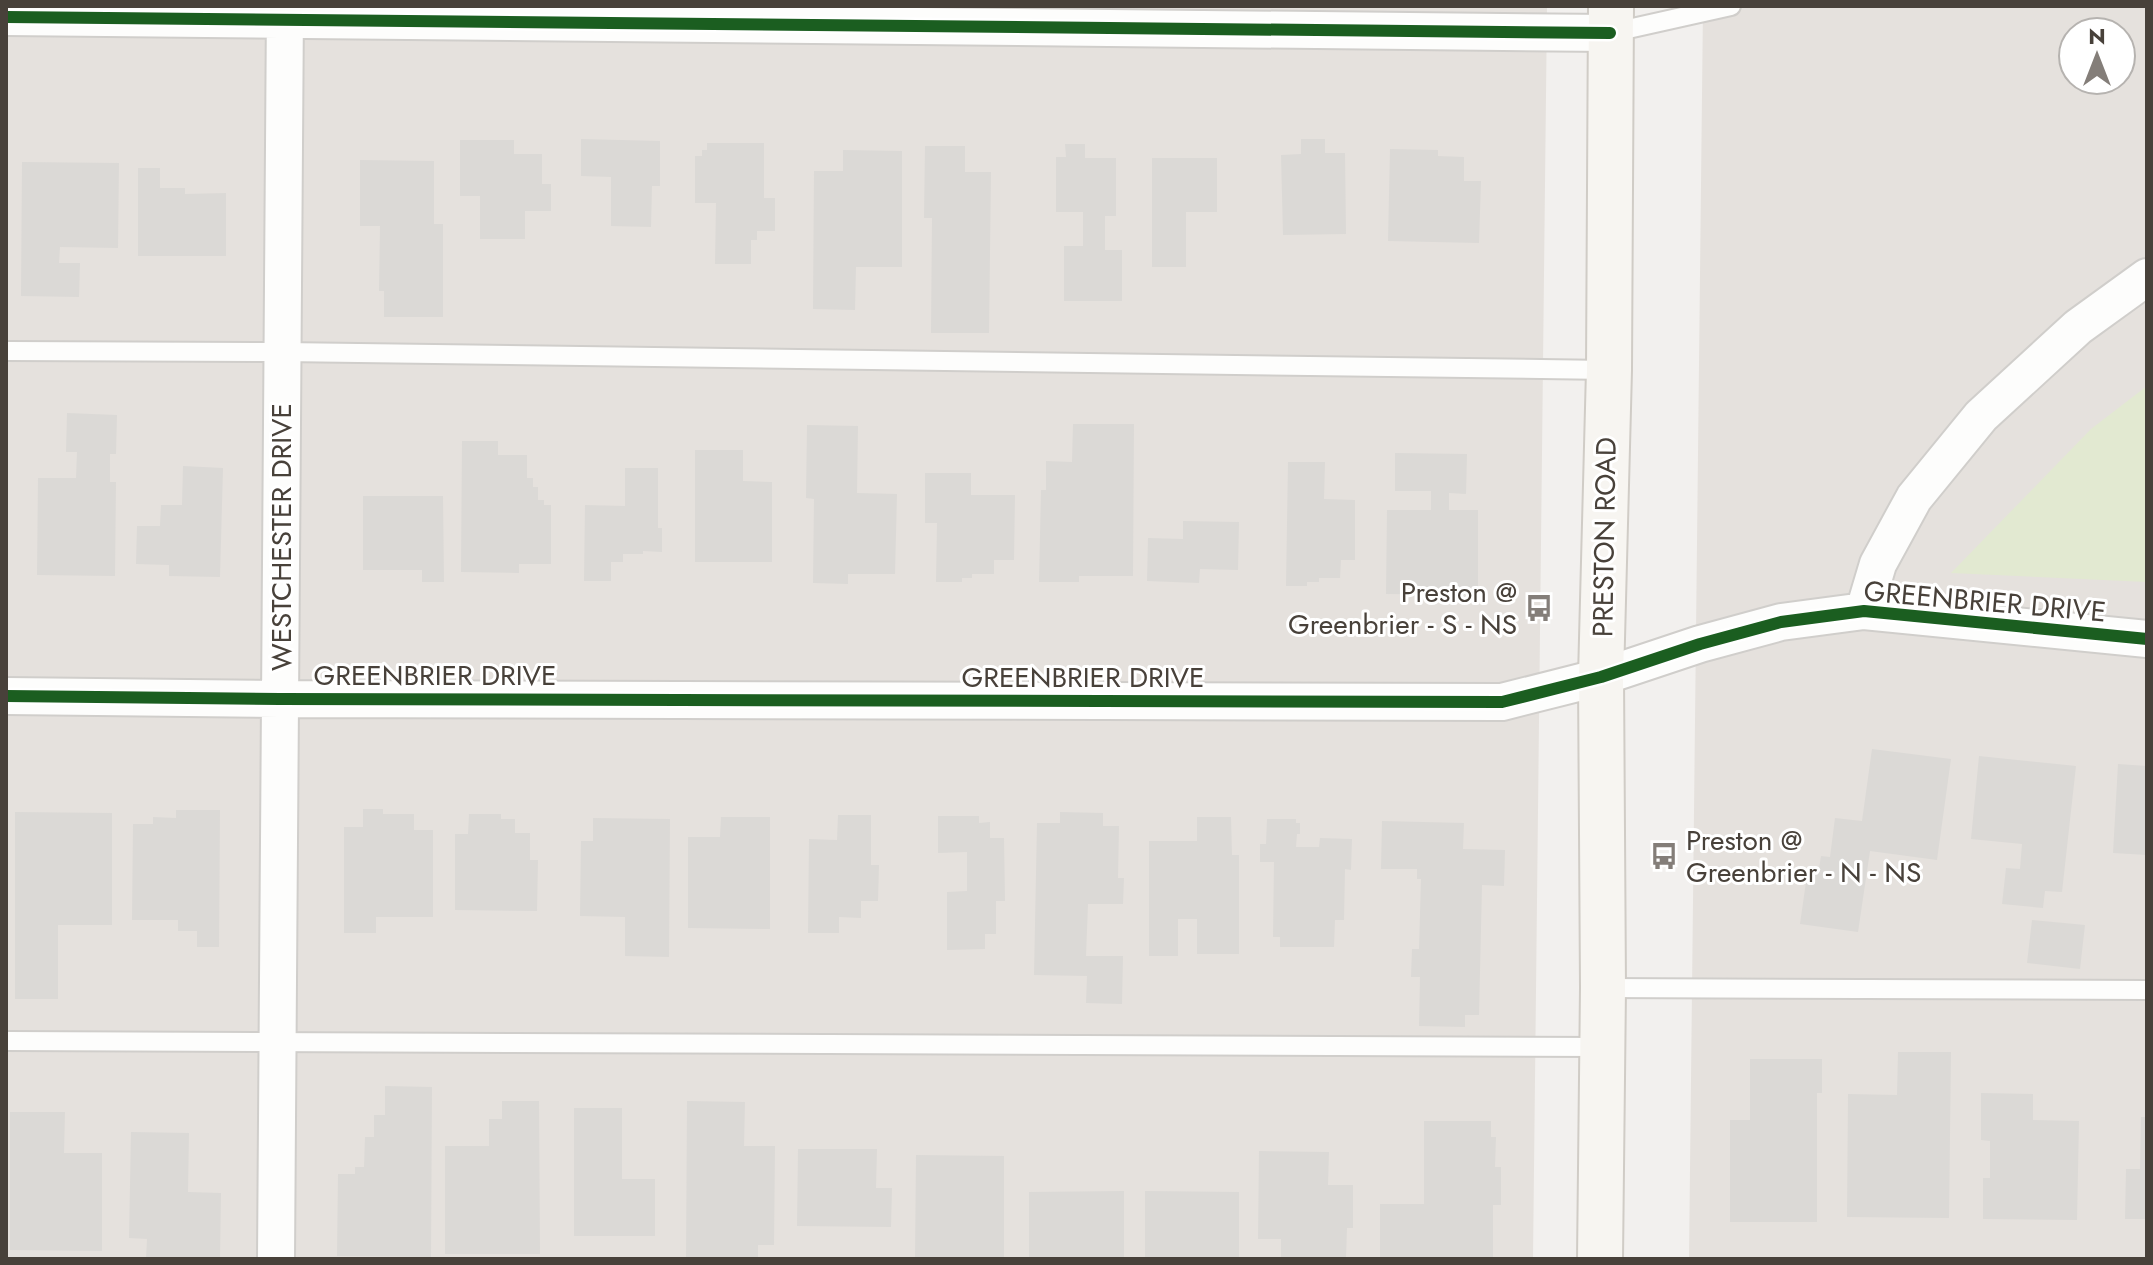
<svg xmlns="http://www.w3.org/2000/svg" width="2153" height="1265" viewBox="0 0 2153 1265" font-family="Jost,sans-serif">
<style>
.residential{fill:#e5e1dd;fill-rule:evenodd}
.green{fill:#e2e9d1}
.building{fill:#dbd9d6}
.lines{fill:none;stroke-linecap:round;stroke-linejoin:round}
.lane-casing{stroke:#d0cecb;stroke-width:22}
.street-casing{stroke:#d0cecb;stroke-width:40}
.secondary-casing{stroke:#d0ccc6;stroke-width:48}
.lane{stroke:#fdfdfc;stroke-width:18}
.street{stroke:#fdfdfc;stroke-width:36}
.secondary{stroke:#f7f5f1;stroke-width:44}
.cycleway-casing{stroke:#fff;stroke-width:17}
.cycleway{stroke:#1b5e20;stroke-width:12}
.labels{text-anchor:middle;stroke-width:6;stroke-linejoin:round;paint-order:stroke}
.street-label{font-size:28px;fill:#48413a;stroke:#fff}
.poi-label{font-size:28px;fill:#48413a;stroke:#fff;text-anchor:end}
</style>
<rect width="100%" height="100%" fill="#f2f0ee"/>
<path class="residential" d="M 6,6 L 1547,6 L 1533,1259 L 6,1259 Z
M 1703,6 L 2147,6 L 2147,1259 L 1689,1259 ZM 2073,32 L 2121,32 L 2121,80 L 2073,80 Z"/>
<path class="green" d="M 2147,386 L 2147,582 L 1951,573 L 2091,429 Z"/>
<path class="building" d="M 581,139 L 660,141 L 660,186 L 652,186 L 651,227 L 611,226 L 611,177 L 581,176 Z
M 1301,139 L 1325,139 L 1325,153 L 1345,153 L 1346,234 L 1283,235 L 1281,155 L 1301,154 Z
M 460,140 L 514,140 L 514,154 L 542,154 L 542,184 L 551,184 L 551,211 L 525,211 L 525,239 L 480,239 L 480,196 L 460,196 Z
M 707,143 L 764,143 L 764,198 L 775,198 L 775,231 L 757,231 L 757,240 L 751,240 L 751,264 L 715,264 L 716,203 L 695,203 L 695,156 L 702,156 L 702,150 L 707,150 Z
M 1065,144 L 1085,144 L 1085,158 L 1116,158 L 1116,216 L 1105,216 L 1105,250 L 1122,250 L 1122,301 L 1064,301 L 1064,246 L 1083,246 L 1083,212 L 1056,212 L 1056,157 L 1066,157 Z
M 925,146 L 965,146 L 965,172 L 991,172 L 989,333 L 931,333 L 932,218 L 924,218 Z
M 1390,149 L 1438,150 L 1438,156 L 1464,157 L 1464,181 L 1481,181 L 1479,243 L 1388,241 Z
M 843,150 L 902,151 L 902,267 L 856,267 L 855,310 L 813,309 L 814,171 L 843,171 Z
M 1152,158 L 1217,158 L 1217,212 L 1186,212 L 1186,267 L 1152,267 Z
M 360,160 L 434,161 L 434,224 L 443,224 L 443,317 L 384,317 L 384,291 L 379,291 L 380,226 L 360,226 Z
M 22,162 L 119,163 L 118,248 L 60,247 L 59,263 L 80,263 L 79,297 L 21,296 Z
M 138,168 L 160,168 L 160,188 L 185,188 L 185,194 L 226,193 L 226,256 L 138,256 Z
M 67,413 L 117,415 L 116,454 L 110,454 L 110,482 L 116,482 L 115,576 L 37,575 L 38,478 L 76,478 L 77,452 L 66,452 Z
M 1073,424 L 1134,424 L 1133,576 L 1079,576 L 1079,582 L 1039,582 L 1041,490 L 1046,490 L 1046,461 L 1072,462 Z
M 807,425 L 858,426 L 857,493 L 897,494 L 895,574 L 848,574 L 848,584 L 813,583 L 814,499 L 806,498 Z
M 462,441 L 498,441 L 498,455 L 527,455 L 527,478 L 533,478 L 533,487 L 538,487 L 538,500 L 544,500 L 544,505 L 551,505 L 551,564 L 519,564 L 519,573 L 461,572 Z
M 695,450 L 743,450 L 743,481 L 772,482 L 772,562 L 695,562 Z
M 1395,453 L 1467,454 L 1466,494 L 1449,493 L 1449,510 L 1478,510 L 1478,595 L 1386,594 L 1387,510 L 1431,510 L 1431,491 L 1395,491 Z
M 1288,462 L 1325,462 L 1324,499 L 1355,500 L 1355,560 L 1341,560 L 1340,578 L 1319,578 L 1319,582 L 1307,582 L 1307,586 L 1286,586 Z
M 183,466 L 223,468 L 220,577 L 169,576 L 169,565 L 136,564 L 137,526 L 160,526 L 161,505 L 182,505 Z
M 625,468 L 658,468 L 658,528 L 662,528 L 662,552 L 643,551 L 643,554 L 623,554 L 623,562 L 611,562 L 611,581 L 584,581 L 585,505 L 625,506 Z
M 925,473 L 971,473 L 971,495 L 1015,495 L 1014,560 L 994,560 L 994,574 L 972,574 L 972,578 L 962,578 L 962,582 L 936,582 L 937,523 L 925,523 Z
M 363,496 L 443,496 L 444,582 L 422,582 L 422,570 L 363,570 Z
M 1183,521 L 1239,522 L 1238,570 L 1200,569 L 1199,583 L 1147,581 L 1148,538 L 1183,539 Z
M 1872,749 L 1951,759 L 1937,860 L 1870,851 L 1858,932 L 1800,924 L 1808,868 L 1819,869 L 1821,856 L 1830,857 L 1835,818 L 1862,821 Z
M 1979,756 L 2076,766 L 2062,892 L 2045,891 L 2043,908 L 2002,904 L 2006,868 L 2020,869 L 2022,844 L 1971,839 Z
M 2118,764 L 2147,766 L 2147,855 L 2113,853 Z
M 363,809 L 383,809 L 383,814 L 414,814 L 414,830 L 433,830 L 433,917 L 376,917 L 376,933 L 344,933 L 344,827 L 363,827 Z
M 176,810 L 220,810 L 219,947 L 197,947 L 197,931 L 178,931 L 178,920 L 132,920 L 133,824 L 153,824 L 153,817 L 176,818 Z
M 15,812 L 112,813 L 112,925 L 58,925 L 58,999 L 15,999 Z
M 1060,812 L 1103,813 L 1103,826 L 1119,826 L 1118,878 L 1124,878 L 1123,904 L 1088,904 L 1086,956 L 1123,956 L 1122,1004 L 1086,1003 L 1087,976 L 1034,975 L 1037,823 L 1060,823 Z
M 469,814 L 501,814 L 501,819 L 515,819 L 515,833 L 530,833 L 530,860 L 538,860 L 537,911 L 455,910 L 455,834 L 468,834 Z
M 838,815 L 871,815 L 871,865 L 879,865 L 878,901 L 861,901 L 861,918 L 839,917 L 839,933 L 808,933 L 809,839 L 837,840 Z
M 938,816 L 979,816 L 979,823 L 990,822 L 990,838 L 1004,838 L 1005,901 L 996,901 L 996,934 L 985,934 L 985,949 L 947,950 L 947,892 L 967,891 L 967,852 L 938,853 Z
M 721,817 L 770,817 L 770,929 L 688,928 L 688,837 L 720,837 Z
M 1197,817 L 1231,817 L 1232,855 L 1239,855 L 1239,954 L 1197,954 L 1197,919 L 1178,919 L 1178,956 L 1149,956 L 1149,841 L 1197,841 Z
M 593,818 L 670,819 L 669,957 L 625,956 L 625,917 L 580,916 L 581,841 L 593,841 Z
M 1267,819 L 1296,819 L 1296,823 L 1300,823 L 1300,834 L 1297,834 L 1296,847 L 1319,847 L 1320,838 L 1352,839 L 1351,870 L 1345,869 L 1344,920 L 1335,920 L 1334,947 L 1280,947 L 1280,937 L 1273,937 L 1274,862 L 1260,862 L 1260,844 L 1266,844 Z
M 1382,821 L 1464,823 L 1463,849 L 1505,850 L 1504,886 L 1482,885 L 1479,1015 L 1465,1015 L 1465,1027 L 1419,1026 L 1420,977 L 1411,977 L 1412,949 L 1419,949 L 1421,879 L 1417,879 L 1417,869 L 1381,869 Z
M 2032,920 L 2085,925 L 2080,969 L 2027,963 Z
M 1898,1052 L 1951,1052 L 1949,1218 L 1847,1217 L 1848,1094 L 1897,1095 Z
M 1750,1059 L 1822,1059 L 1822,1093 L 1817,1093 L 1817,1222 L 1730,1222 L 1730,1120 L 1750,1120 Z
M 385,1086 L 432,1087 L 431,1257 L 337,1256 L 338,1174 L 355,1174 L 355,1167 L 364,1167 L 365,1137 L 374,1137 L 374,1115 L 385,1115 Z
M 1981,1093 L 2033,1094 L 2033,1120 L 2079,1121 L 2077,1220 L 1983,1219 L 1983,1178 L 1990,1178 L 1990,1141 L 1981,1140 Z
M 502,1101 L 539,1101 L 540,1254 L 445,1254 L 445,1146 L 489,1146 L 489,1119 L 502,1119 Z
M 687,1101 L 745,1102 L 744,1146 L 775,1146 L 774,1245 L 758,1245 L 758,1259 L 686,1259 Z
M 574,1108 L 622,1108 L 622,1179 L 655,1179 L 655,1236 L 574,1236 Z
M 10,1112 L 65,1112 L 64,1153 L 102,1153 L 102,1251 L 10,1250 Z
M 2141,1117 L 2147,1117 L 2147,1219 L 2125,1219 L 2126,1169 L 2140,1169 Z
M 1424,1121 L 1491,1121 L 1491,1137 L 1496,1137 L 1495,1167 L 1501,1167 L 1501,1205 L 1493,1205 L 1493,1259 L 1380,1259 L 1380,1204 L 1424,1204 Z
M 131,1132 L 189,1133 L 188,1192 L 221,1193 L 220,1259 L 146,1259 L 147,1239 L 129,1238 Z
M 798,1149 L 877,1149 L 876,1188 L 892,1188 L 891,1227 L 797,1226 Z
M 1259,1151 L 1329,1152 L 1328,1185 L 1353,1185 L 1353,1228 L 1347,1228 L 1346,1258 L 1281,1258 L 1281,1239 L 1258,1239 Z
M 916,1155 L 1004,1156 L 1004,1259 L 915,1259 Z
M 1124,1191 L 1124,1259 L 1029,1259 L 1029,1192 Z
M 1145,1191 L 1239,1192 L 1239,1259 L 1145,1259 Z"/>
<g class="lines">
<g class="lane-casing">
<path id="lane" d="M 1610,33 L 1731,6
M 6,351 L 283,352 L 1609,370
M 1603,988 L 2147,990
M 6,1041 L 1602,1047"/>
</g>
<g class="street-casing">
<path id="street" d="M 6,17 L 1610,33
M 1864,611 L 1878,564 L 1914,498 L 1981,416 L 2078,327 L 2147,277
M 6,696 L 280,699 L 1502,702 L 1601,677 L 1700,644 L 1781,622 L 1864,611 L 2147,639
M 276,1259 L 285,6"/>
</g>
<g class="secondary-casing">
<path id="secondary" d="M 1600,1259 L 1603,988 L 1601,677 L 1609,370 L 1611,6"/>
</g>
<use href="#lane" class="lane"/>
<use href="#street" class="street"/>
<use href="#secondary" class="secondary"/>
<g class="cycleway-casing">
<path id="cycleway" d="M 6,17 L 1610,33
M 6,696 L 280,699 L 1502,702 L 1601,677 L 1700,644 L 1781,622 L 1864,611 L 2147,639"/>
</g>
<use href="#cycleway" class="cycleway"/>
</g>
<defs>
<g id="bus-bare" transform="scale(2.16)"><path d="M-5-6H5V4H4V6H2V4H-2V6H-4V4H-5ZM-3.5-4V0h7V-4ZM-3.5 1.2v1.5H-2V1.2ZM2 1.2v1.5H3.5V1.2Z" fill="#847e79" stroke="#fff" stroke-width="2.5" paint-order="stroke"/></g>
</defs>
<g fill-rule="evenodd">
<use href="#bus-bare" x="1539" y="608"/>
<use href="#bus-bare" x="1664" y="856"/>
</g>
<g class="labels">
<g class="street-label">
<text transform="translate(281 537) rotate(-90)" y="10">WESTCHESTER DRIVE</text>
<text transform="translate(1604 537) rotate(-89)" y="10">PRESTON ROAD</text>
<text transform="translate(1985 601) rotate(5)" y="10">GREENBRIER DRIVE</text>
<text x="435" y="685">GREENBRIER DRIVE</text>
<text x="1083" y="687">GREENBRIER DRIVE</text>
</g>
<g class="poi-label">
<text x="1517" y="602">Preston @<tspan x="1517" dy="32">Greenbrier - S - NS</tspan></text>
<text x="1686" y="850" text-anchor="start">Preston @<tspan x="1686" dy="32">Greenbrier - N - NS</tspan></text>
</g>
</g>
<rect width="2153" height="1265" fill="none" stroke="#48413a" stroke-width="16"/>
<g transform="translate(2097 56)"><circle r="38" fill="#ffffff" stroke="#b6b3b0" stroke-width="2"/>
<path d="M0-6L14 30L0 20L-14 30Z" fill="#847e79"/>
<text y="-12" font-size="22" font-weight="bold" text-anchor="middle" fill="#48413a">N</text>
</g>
</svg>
